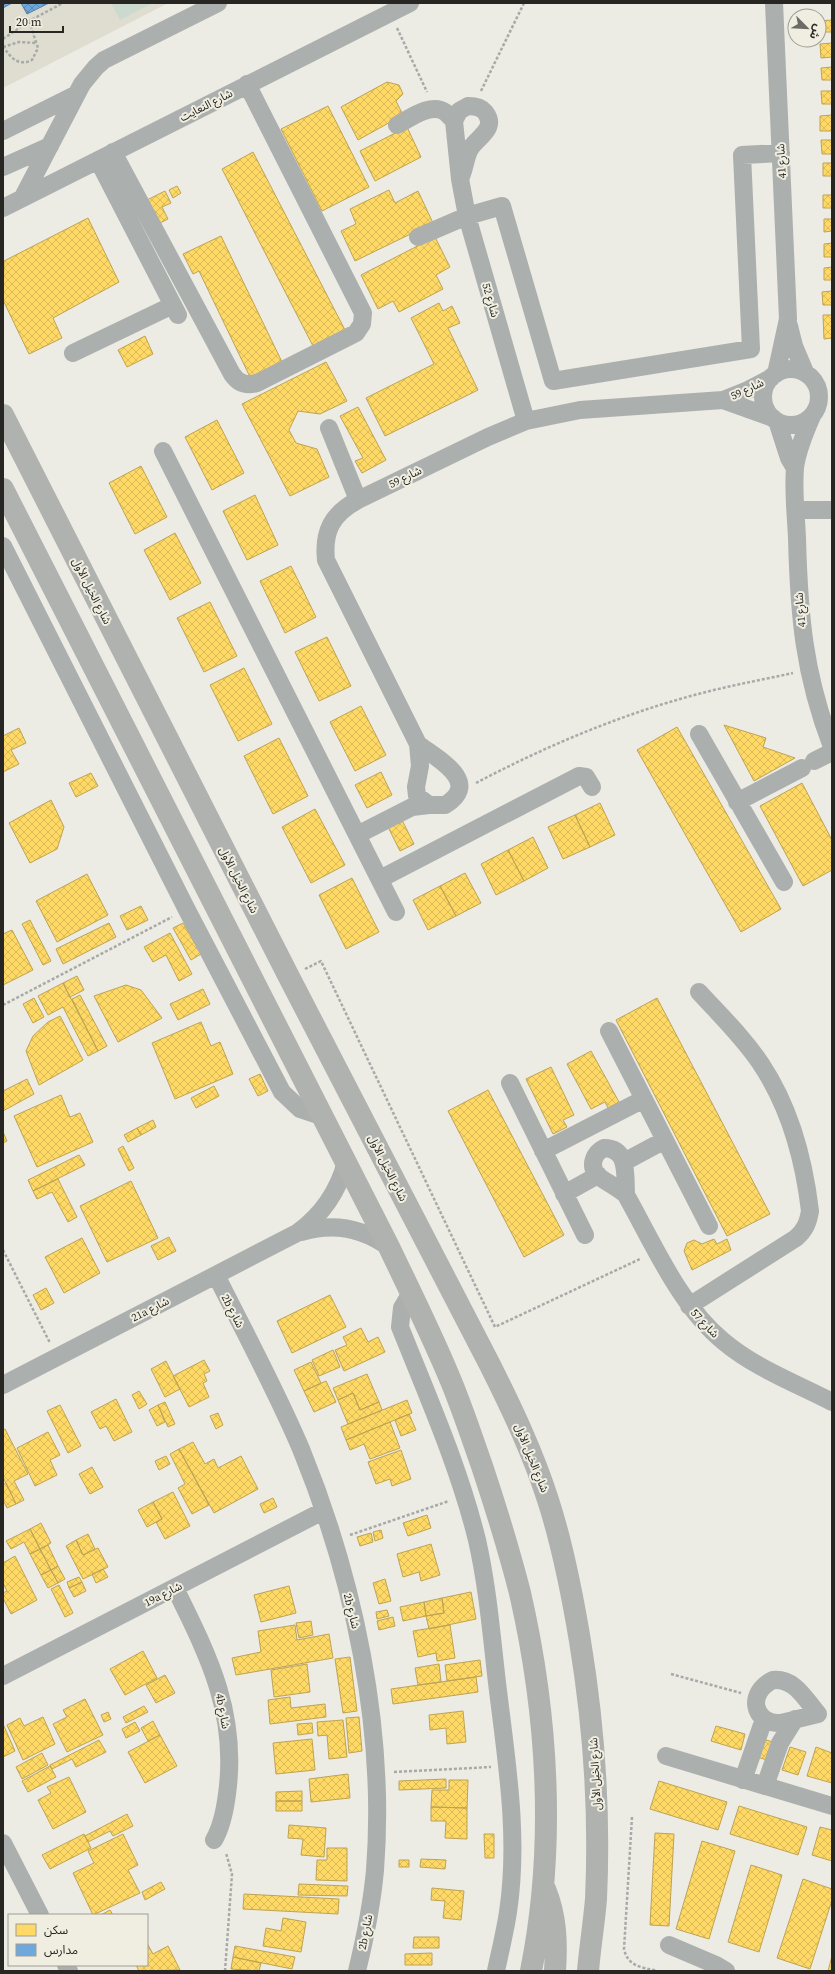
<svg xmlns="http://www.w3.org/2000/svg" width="835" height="1974" viewBox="0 0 835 1974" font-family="'Source Serif 4','Noto Sans Arabic',serif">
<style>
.built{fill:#dfddd0}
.pitch{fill:#ccd9cf}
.homes{fill:url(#homes-cross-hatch);stroke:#bea352}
.schools{fill:url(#schools-cross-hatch);stroke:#5981a4}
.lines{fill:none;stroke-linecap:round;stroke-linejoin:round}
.path{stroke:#a7aaa8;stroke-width:2.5;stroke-dasharray:3 2;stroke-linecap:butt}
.minor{stroke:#abafae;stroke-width:18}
.major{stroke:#afb2af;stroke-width:22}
.labels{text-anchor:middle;stroke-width:4;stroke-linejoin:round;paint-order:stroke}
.street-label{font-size:11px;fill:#272622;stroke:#f0eee1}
</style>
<defs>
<pattern id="homes-cross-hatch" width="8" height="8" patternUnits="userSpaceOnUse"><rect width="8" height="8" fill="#ffd966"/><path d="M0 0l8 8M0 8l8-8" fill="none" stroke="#dbba58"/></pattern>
<pattern id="schools-cross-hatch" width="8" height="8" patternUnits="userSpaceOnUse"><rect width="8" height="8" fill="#6fa8dc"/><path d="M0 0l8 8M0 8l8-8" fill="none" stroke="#5b89b2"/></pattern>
</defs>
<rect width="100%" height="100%" fill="#ecebe4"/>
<path class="built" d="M 3,3 L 168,3 L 3,88 Z"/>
<path class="pitch" d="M 111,3 L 153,3 L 120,20 Z"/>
<path class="homes" d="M 832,20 L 832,32 L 820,32 L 819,21 Z
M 832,43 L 832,57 L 821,58 L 820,44 Z
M 832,67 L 832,80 L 822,80 L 821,68 Z
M 387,82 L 399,85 L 403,94 L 396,101 L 403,115 L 358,140 L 341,107 Z
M 821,91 L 832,91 L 832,104 L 822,104 Z
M 328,106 L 369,187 L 322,211 L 281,129 Z
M 832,115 L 832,131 L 820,131 L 820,116 Z
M 407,127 L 421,157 L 375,181 L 360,151 Z
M 821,140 L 832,140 L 832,154 L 822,154 Z
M 253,152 L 345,330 L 313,346 L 222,169 Z
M 823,163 L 832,163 L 832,176 L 823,176 Z
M 177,186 L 181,193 L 173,198 L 169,190 Z
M 389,190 L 395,203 L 418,191 L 433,223 L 355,261 L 341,231 L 356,224 L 350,209 Z
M 165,191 L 171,203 L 162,207 L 168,219 L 158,224 L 147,200 Z
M 823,195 L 832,195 L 832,208 L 823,208 Z
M 88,218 L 119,282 L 53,318 L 62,338 L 29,354 L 3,300 L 4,261 Z
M 824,219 L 832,219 L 832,231 L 824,232 Z
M 221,236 L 283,364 L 251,379 L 199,271 L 193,274 L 183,254 Z
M 435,237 L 450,267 L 436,275 L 443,289 L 399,312 L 393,301 L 378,309 L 361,275 Z
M 832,243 L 832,257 L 824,257 L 824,244 Z
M 832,267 L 832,280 L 824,280 L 824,268 Z
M 832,291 L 832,305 L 823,305 L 822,292 Z
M 439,303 L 443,311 L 452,306 L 460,323 L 448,328 L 478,390 L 385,436 L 366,398 L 434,364 L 411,318 Z
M 823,315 L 832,315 L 832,338 L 824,339 Z
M 145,336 L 153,354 L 127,367 L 118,350 Z
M 326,362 L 347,401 L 320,414 L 298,411 L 289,430 L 296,443 L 317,449 L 329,477 L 290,496 L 242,404 Z
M 358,407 L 386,460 L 362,473 L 355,461 L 363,458 L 340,416 Z
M 217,420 L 244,473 L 212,490 L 185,437 Z
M 141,466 L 167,517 L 135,534 L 109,483 Z
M 255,495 L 278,545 L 247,560 L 223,511 Z
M 175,533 L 201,583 L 170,600 L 144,550 Z
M 291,566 L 316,617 L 285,633 L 260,581 Z
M 210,602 L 237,656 L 204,672 L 177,618 Z
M 327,637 L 351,686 L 319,701 L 295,652 Z
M 244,668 L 272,724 L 238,741 L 210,685 Z
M 361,706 L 386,755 L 355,771 L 330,722 Z
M 724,725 L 766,738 L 763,747 L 795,758 L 754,781 Z
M 677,727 L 781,909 L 741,932 L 637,750 Z
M 19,728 L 26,743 L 11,750 L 19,764 L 3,772 L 3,736 Z
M 279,738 L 308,796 L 273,814 L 244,756 Z
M 381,772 L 392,795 L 367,808 L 355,785 Z
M 91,773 L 98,786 L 76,797 L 69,783 Z
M 802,783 L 832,840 L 832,870 L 803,886 L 760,806 Z
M 51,800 L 64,827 L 57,849 L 30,863 L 9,823 Z
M 600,803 L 615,835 L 590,847 L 575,815 Z
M 315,809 L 345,865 L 311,883 L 282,827 Z
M 575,815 L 590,847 L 563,859 L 548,827 Z
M 401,818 L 414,844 L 400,851 L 387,825 Z
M 533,837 L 548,868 L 524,881 L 508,850 Z
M 508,850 L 524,881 L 496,895 L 481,864 Z
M 465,873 L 481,903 L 456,916 L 440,886 Z
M 87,874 L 108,915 L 57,942 L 36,901 Z
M 352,878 L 379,932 L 346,949 L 319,895 Z
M 440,886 L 456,916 L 428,930 L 413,900 Z
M 141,906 L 148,920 L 127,930 L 120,916 Z
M 30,920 L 51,961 L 43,965 L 22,924 Z
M 109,923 L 116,937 L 63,964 L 56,949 Z
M 183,923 L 201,954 L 191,960 L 173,928 Z
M 12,930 L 33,970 L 3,985 L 3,934 Z
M 170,933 L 192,974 L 179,981 L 166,955 L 153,962 L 144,947 Z
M 77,976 L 84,990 L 70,997 L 63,983 Z
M 63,983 L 98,1051 L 88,1056 L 63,1007 L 48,1015 L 38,996 Z
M 126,985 L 141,990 L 162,1018 L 118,1042 L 94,996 Z
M 203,989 L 210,1004 L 178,1020 L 170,1004 Z
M 80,995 L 107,1046 L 98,1051 L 72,999 Z
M 34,998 L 44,1017 L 33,1023 L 23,1004 Z
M 657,998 L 770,1214 L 727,1236 L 616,1020 Z
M 60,1016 L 83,1060 L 39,1085 L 26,1051 L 33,1036 L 48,1022 Z
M 201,1022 L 211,1046 L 220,1042 L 233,1074 L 175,1099 L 152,1043 Z
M 591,1051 L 619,1102 L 608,1108 L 605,1102 L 591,1109 L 567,1064 Z
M 551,1067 L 574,1115 L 563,1120 L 567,1127 L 553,1134 L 526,1079 Z
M 260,1074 L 268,1091 L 258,1096 L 249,1079 Z
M 27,1079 L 34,1094 L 3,1111 L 3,1091 Z
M 214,1086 L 219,1096 L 196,1108 L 191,1098 Z
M 488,1090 L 564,1235 L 524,1257 L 448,1111 Z
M 61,1095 L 70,1117 L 80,1113 L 93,1142 L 37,1167 L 14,1116 Z
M 153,1120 L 156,1127 L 141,1135 L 137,1128 Z
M 137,1128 L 141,1135 L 128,1142 L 124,1135 Z
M 3,1132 L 7,1141 L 3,1143 Z
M 123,1146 L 134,1168 L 129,1171 L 118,1149 Z
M 79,1155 L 85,1165 L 33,1191 L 28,1180 Z
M 58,1179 L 77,1217 L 68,1222 L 52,1192 L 37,1199 L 33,1191 Z
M 131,1181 L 158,1238 L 107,1262 L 80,1206 Z
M 169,1237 L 176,1251 L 158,1260 L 151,1246 Z
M 82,1238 L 100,1273 L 64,1293 L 45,1257 Z
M 714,1239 L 717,1244 L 727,1239 L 731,1250 L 692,1270 L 684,1251 L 687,1243 L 694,1240 L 702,1244 Z
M 46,1288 L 54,1303 L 41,1310 L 33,1295 Z
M 330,1295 L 346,1327 L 292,1353 L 277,1321 Z
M 361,1328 L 368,1342 L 378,1337 L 385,1352 L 344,1371 L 335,1350 L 347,1345 L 343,1337 Z
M 333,1350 L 340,1367 L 319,1376 L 312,1360 Z
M 204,1360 L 210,1371 L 204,1374 L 207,1381 L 203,1383 L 209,1397 L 189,1407 L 173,1376 Z
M 166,1361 L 180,1389 L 165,1397 L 151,1369 Z
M 311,1362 L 321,1383 L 304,1391 L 294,1370 Z
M 367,1374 L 379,1402 L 360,1410 L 353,1393 L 338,1400 L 333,1388 Z
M 326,1381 L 336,1402 L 314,1412 L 304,1391 Z
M 139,1391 L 147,1404 L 139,1409 L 132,1395 Z
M 353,1393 L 360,1410 L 379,1402 L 382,1410 L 348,1424 L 338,1400 Z
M 116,1399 L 132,1432 L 114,1441 L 106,1426 L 100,1429 L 91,1412 Z
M 407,1400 L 412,1413 L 346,1440 L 341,1427 Z
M 165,1402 L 175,1424 L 168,1427 L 158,1405 Z
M 60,1405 L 81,1446 L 68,1453 L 47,1411 Z
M 158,1405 L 165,1422 L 157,1426 L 149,1410 Z
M 218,1413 L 223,1425 L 216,1429 L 210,1416 Z
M 409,1414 L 416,1430 L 401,1436 L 395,1420 Z
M 390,1422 L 400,1448 L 370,1459 L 364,1444 L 350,1450 L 346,1440 Z
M 5,1429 L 28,1474 L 14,1481 L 24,1500 L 16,1504 L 3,1477 L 3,1430 Z
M 48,1432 L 60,1455 L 50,1460 L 57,1475 L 35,1486 L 17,1448 Z
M 193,1442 L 205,1464 L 214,1459 L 218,1468 L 241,1456 L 258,1489 L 214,1513 L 179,1449 Z
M 179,1449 L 209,1505 L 192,1514 L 178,1488 L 185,1484 L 170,1454 Z
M 401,1450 L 411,1479 L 392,1486 L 390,1479 L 376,1484 L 368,1462 Z
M 166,1456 L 170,1464 L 159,1470 L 155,1461 Z
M 92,1467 L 103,1487 L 90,1494 L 79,1474 Z
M 6,1483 L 16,1504 L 7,1508 L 3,1500 L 3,1485 Z
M 173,1492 L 190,1526 L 165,1539 L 156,1522 L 162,1519 L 153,1502 Z
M 273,1498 L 277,1507 L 264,1513 L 260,1504 Z
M 153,1502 L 162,1519 L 147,1527 L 138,1510 Z
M 427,1515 L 431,1528 L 408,1536 L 403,1523 Z
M 41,1523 L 51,1543 L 40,1549 L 30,1529 Z
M 30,1529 L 40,1549 L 30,1554 L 24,1542 L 11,1549 L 6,1541 Z
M 381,1530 L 383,1538 L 375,1541 L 373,1532 Z
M 371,1533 L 373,1542 L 360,1546 L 357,1537 Z
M 88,1534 L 95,1549 L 83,1555 L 76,1540 Z
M 76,1540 L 83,1555 L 98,1548 L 108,1567 L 83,1579 L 66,1546 Z
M 431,1544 L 440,1575 L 421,1581 L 419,1572 L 403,1577 L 397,1554 Z
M 48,1545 L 58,1566 L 51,1570 L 40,1549 Z
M 40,1549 L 51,1570 L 41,1575 L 30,1554 Z
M 15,1556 L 37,1600 L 11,1614 L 3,1598 L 3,1593 L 7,1591 L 3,1583 L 3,1563 Z
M 58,1566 L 65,1579 L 58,1583 L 51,1570 Z
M 103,1569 L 108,1577 L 96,1583 L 92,1574 Z
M 51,1570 L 58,1583 L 48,1588 L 41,1575 Z
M 79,1577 L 82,1582 L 69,1588 L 67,1582 Z
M 385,1579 L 391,1601 L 379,1604 L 373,1583 Z
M 82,1582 L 86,1591 L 74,1597 L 69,1588 Z
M 59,1585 L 73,1613 L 65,1617 L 51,1589 Z
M 289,1586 L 296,1613 L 261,1622 L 254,1595 Z
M 471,1592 L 476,1619 L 429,1629 L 426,1616 L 444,1613 L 442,1598 Z
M 442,1598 L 444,1613 L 426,1616 L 424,1602 Z
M 424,1602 L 426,1616 L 403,1621 L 400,1607 Z
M 387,1610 L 389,1616 L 377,1619 L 376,1612 Z
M 393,1617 L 395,1626 L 379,1630 L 377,1621 Z
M 311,1621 L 313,1635 L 299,1638 L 296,1623 Z
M 295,1625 L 297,1640 L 329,1634 L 333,1658 L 236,1675 L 232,1658 L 261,1652 L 258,1631 Z
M 450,1625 L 455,1658 L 437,1661 L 436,1653 L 418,1657 L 413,1631 Z
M 143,1651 L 157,1678 L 125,1695 L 110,1669 Z
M 350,1657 L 357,1711 L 343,1713 L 335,1659 Z
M 480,1660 L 482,1676 L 447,1681 L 445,1665 Z
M 307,1664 L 310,1692 L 274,1697 L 271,1670 Z
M 439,1664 L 441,1682 L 418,1685 L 415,1668 Z
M 165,1675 L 175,1693 L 156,1703 L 146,1685 Z
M 476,1677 L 478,1692 L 393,1704 L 391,1689 Z
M 290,1697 L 291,1708 L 325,1704 L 326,1717 L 270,1724 L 268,1700 Z
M 85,1699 L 103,1735 L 67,1752 L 53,1724 L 67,1717 L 63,1710 Z
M 144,1706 L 148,1712 L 126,1723 L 123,1717 Z
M 463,1711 L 466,1742 L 447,1744 L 446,1728 L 430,1730 L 429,1715 Z
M 108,1712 L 111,1719 L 104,1722 L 101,1715 Z
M 43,1717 L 55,1744 L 23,1760 L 7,1725 L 20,1718 L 24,1726 Z
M 359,1717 L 362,1751 L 349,1753 L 346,1718 Z
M 343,1720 L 347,1757 L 329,1759 L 327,1735 L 318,1736 L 317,1722 Z
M 153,1721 L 160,1735 L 148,1741 L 141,1728 Z
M 135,1722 L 140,1731 L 126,1738 L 122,1729 Z
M 312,1723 L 313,1733 L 298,1735 L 297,1724 Z
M 3,1724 L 15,1751 L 3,1757 Z
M 716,1726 L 745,1734 L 741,1750 L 711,1741 Z
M 160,1735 L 177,1766 L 145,1783 L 128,1752 Z
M 312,1739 L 315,1770 L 276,1774 L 273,1743 Z
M 763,1739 L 773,1742 L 767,1760 L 757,1757 Z
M 99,1740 L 106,1752 L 76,1767 L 72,1759 L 52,1769 L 50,1765 Z
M 790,1747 L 806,1752 L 798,1775 L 782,1770 Z
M 816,1747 L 832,1753 L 832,1783 L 807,1776 Z
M 42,1753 L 48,1765 L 22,1779 L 16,1767 Z
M 50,1766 L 56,1777 L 28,1792 L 22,1781 Z
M 348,1774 L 350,1798 L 311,1802 L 309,1779 Z
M 69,1777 L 86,1812 L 53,1829 L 38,1800 L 51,1793 L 47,1787 Z
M 446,1779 L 446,1788 L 399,1790 L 399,1781 Z
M 449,1780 L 468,1780 L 467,1808 L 431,1807 L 432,1790 L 449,1790 Z
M 659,1781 L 727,1802 L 718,1830 L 650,1809 Z
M 302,1791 L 302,1801 L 276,1801 L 276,1792 Z
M 276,1801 L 302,1801 L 302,1811 L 276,1811 Z
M 739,1806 L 807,1827 L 798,1855 L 730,1834 Z
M 431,1807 L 467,1808 L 467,1839 L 445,1838 L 446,1821 L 431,1821 Z
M 127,1814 L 133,1826 L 113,1836 L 110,1831 L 88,1842 L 85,1836 Z
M 289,1825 L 326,1828 L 324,1857 L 301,1855 L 303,1839 L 288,1838 Z
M 820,1827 L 832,1830 L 832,1861 L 812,1855 Z
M 655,1833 L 674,1834 L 669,1926 L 650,1925 Z
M 84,1834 L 91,1848 L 50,1869 L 42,1855 Z
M 123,1834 L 138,1865 L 128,1870 L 140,1893 L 93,1915 L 73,1873 L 94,1863 L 88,1851 Z
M 484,1834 L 494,1834 L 494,1858 L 485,1858 Z
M 702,1841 L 735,1851 L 709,1939 L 676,1929 Z
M 327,1848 L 347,1848 L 347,1881 L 316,1880 L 317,1860 L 327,1860 Z
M 421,1859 L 446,1860 L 445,1869 L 420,1867 Z
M 399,1860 L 409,1860 L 409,1867 L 399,1867 Z
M 751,1865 L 782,1875 L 759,1952 L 728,1942 Z
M 803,1879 L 832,1889 L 832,1900 L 810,1969 L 777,1958 Z
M 161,1882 L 165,1889 L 145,1900 L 142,1892 Z
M 299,1884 L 348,1886 L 347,1896 L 298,1895 Z
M 432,1888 L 464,1891 L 461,1920 L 443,1918 L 445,1901 L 431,1900 Z
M 244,1894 L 339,1899 L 338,1914 L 243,1909 Z
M 110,1910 L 113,1915 L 101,1915 Z
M 283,1918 L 306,1922 L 301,1952 L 263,1946 L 266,1928 L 281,1931 Z
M 414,1937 L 439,1937 L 439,1948 L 413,1948 Z
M 147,1943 L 153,1954 L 168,1946 L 180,1970 L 139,1971 L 136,1965 L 147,1965 Z
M 235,1946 L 295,1957 L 292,1969 L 233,1957 Z
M 432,1953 L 432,1965 L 405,1965 L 405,1954 Z
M 832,1956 L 832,1971 L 828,1971 Z
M 233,1957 L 261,1963 L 259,1971 L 231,1969 Z"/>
<path class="schools" d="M 3,3 L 12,3 L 3,8 Z
M 21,3 L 49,3 L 27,14 Z"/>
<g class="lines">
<path class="path" d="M 397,28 L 427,92
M 3,39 L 29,21 L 63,3
M 3,46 C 10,57 18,67 32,60 L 38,48 L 29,21
M 3,47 L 19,42 L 37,43
M 481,91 L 524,3
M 476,783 C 550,744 629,711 710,691 C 738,684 766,679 793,673
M 305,969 L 321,961 L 495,1327 L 640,1259
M 3,1005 L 172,917
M 3,1250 L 50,1343
M 350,1535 L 449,1501
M 671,1674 L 741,1693
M 394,1772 L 491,1767
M 632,1817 L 624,1949 C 628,1967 642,1967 657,1971
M 225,1971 L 232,1874 L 226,1853"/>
<path class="minor" d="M 774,3 L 788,319 L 776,374
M 468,106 C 475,106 481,107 485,112 C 498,129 477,137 470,149 C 465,158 465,169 460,179 L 454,121 L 459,111 Z
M 397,125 C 409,119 431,102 445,112 C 448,114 451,118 454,121
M 3,131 L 77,94
M 113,152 L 232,374 C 238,383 246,386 257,383 L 356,333 L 362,324 L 363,313 L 247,84
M 98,160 L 178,315
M 3,167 L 50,146
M 460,179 L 467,216 L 526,421
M 23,197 L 82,84 L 96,67 L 104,60 L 218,3
M 3,208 L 410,3
M 418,237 L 467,216 L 502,206 L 553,381 L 751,349 L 742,155 L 781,153
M 789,326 L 794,346 L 805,372
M 73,353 L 173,305
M763 397a28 28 0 1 1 56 0a28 28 0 1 1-56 0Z
M 723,400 L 773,418
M 812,416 C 805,432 797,451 795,468 C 793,491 796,515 797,538 C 799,616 804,674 832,747
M 777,421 L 789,458 L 795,468
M 329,428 L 358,500
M 163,451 L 396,912
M 796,510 L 832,510
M 3,546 L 187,910 L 282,1092 L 300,1109 L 324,1117
M 699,734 L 784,882
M 418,744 L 326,560 C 323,531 332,514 358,500 L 488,437 L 526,421 L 580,410 L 723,400 L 748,390 L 771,378
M 418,744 C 436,758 483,782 445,805 L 429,805 L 417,796 L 416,787 L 420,766 Z
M 814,761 L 832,752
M 737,802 L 802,768
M 357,835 L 412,807 L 429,805
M 380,879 L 579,776 L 586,777 L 592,787
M 609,1031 L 709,1226
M 510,1083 L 585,1235
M 604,1148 C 629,1148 625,1176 626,1195 C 619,1188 602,1180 597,1175 C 589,1165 594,1153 604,1148 Z
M 543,1151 L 644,1099
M 624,1162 L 665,1140
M 564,1194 L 598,1175
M 626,1195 C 653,1243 680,1306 723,1341 C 755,1368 795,1383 832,1402
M 302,1232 C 334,1222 362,1228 389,1247
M 216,1275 C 245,1333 276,1390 301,1449 C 354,1579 386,1729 375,1870 C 372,1904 365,1938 357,1971
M 411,1293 L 402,1308 L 400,1327 C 428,1397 459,1467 477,1540 C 487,1584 491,1629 496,1674 C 505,1753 520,1833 508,1912 C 505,1932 500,1952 496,1971
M 689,1306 L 796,1238 C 805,1230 808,1223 810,1211 C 804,1160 789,1106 761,1064 C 744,1038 720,1015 699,992
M 3,1385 L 297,1233 C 322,1215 338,1192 346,1162
M 175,1588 C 209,1657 238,1714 227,1794 C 225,1810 222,1826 214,1840
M 3,1676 L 323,1511
M 773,1680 C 795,1678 805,1699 818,1714 L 781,1723 C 752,1724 747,1692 773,1680 Z
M 666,1756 L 832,1806
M 743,1780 L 764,1719
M 765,1786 L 780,1743 L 795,1719
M 3,1843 L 40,1915
M 669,1945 L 716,1965 L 726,1971
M 66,1965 L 69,1971"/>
<path class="major" d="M 3,415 L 289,977 L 490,1365 C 512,1409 533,1453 548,1500 C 563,1546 572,1593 580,1641 C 594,1726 600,1813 596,1899 C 594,1923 590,1947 588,1971
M 3,489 L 389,1247 C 409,1289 430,1331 448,1374 C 461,1404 471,1435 482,1466 C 496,1508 509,1550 520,1593 C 548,1715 556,1847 531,1971
M 545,1889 C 556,1916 557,1942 555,1971"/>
</g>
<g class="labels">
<g class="street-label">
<text transform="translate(206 105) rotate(-27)" y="4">شارع النعايت</text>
<text transform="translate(781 161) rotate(-93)" y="4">شارع 41</text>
<text transform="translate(491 300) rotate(74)" y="4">شارع 52</text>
<text transform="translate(747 389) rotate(-25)" y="4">شارع 59</text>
<text transform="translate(405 477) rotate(-26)" y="4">شارع 59</text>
<text transform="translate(92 591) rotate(63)" y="4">شارع الخيل الأول</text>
<text transform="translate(800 610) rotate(-95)" y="4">شارع 41</text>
<text transform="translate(239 880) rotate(63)" y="4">شارع الخيل الأول</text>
<text transform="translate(388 1168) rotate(63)" y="4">شارع الخيل الأول</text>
<text transform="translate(150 1309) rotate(-27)" y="4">21a شارع</text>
<text transform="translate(233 1311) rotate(63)" y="4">2b شارع</text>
<text transform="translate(705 1323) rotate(47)" y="4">شارع 57</text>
<text transform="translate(532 1458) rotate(68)" y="4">شارع الخيل الأول</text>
<text transform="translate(163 1594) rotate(-27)" y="4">19a شارع</text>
<text transform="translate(352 1611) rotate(76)" y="4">2b شارع</text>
<text transform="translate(223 1711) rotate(79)" y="4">4b شارع</text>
<text transform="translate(595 1774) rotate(-93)" y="4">شارع الخيل الأول</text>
<text transform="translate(365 1932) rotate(-79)" y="4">2b شارع</text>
</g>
</g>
<rect width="835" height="1974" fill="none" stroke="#272622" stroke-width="8"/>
<rect x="8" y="1914" width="140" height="52" fill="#f0eee1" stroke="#a09e95"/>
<rect x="16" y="1924" width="20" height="12" fill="#ffd966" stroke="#a09e95"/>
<text x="44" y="1934" font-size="12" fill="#272622">سكن</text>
<rect x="16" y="1944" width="20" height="12" fill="#6fa8dc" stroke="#a09e95"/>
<text x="44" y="1954" font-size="12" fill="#272622">مدارس</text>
<g transform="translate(807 28) rotate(114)"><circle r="19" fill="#f0eee1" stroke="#a09e95"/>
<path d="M0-3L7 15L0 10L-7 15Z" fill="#6c6b66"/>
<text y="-6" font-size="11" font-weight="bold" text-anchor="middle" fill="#272622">ش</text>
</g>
<path d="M10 26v6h53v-6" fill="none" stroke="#272622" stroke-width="2"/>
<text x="16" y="26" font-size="12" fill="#272622" stroke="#f0eee1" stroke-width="3" paint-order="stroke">20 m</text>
</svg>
